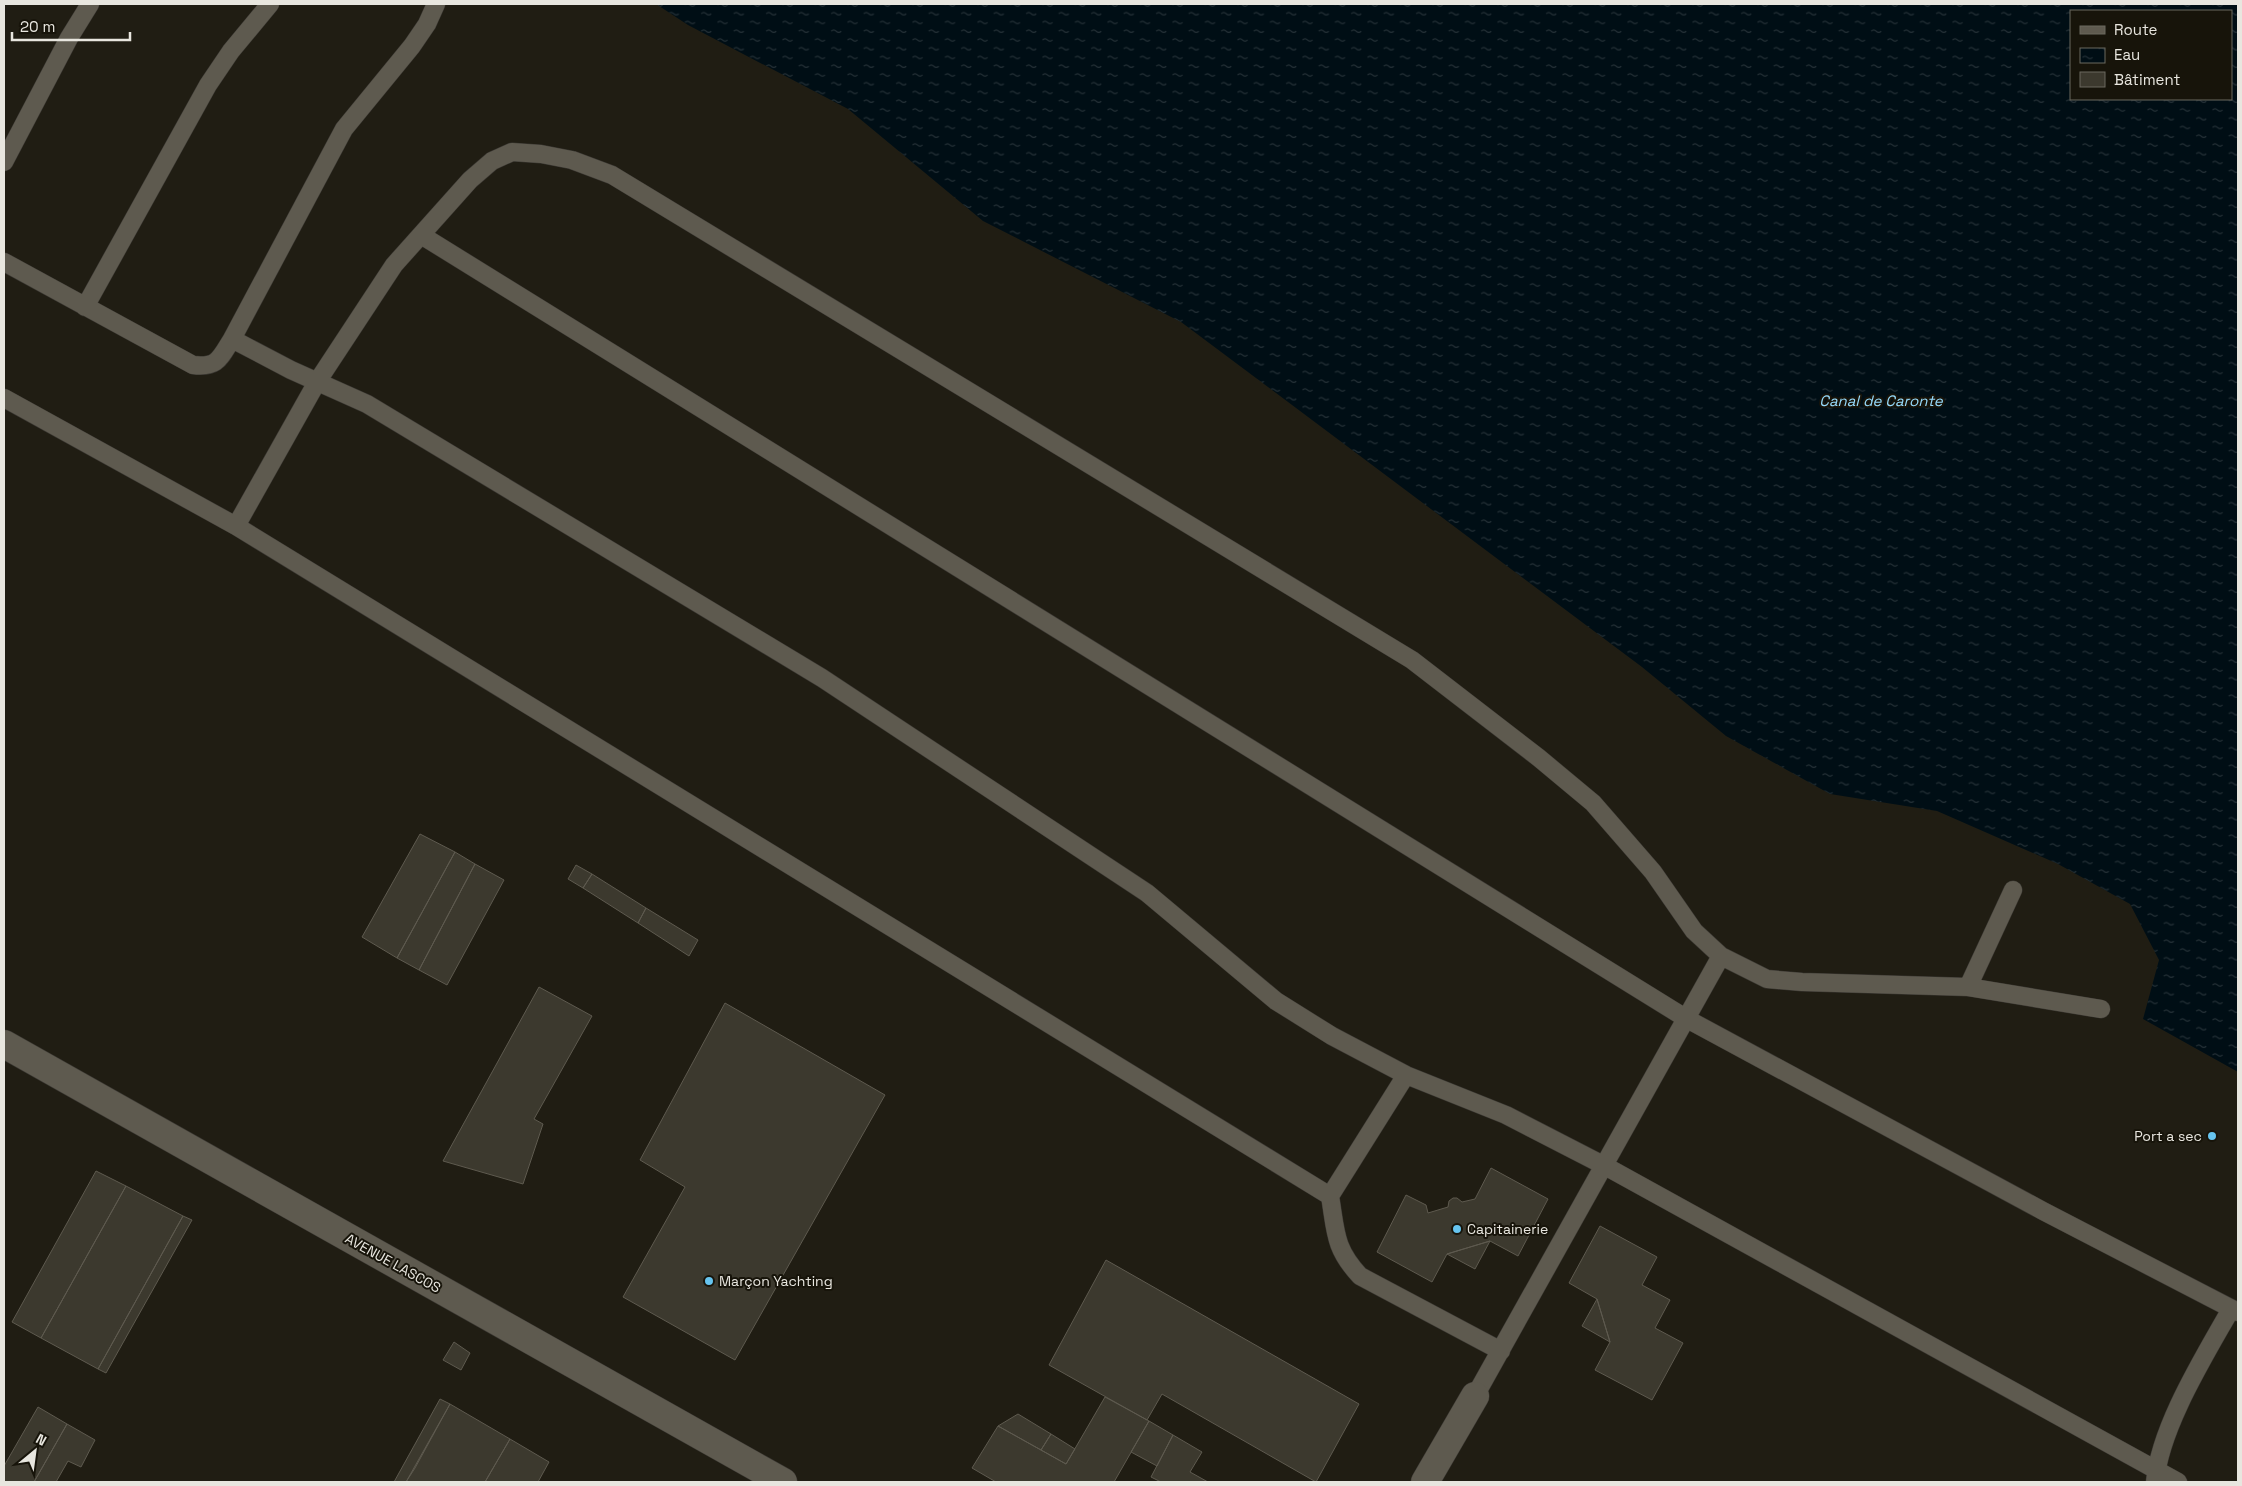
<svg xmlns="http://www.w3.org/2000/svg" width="2242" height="1486" viewBox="0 0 2242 1486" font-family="'Space Grotesk',sans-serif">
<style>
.water{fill:url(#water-ripples);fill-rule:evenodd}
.building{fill:#3c392e;stroke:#5e5a4f}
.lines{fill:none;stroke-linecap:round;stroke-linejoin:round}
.service-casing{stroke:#3b3833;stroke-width:19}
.minor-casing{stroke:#3b3833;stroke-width:29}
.service{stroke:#5e5a4f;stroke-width:18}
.minor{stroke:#5e5a4f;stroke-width:28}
.poi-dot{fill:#66c4ef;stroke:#17140a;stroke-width:2}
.labels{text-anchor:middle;stroke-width:4;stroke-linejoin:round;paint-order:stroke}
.poi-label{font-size:14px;fill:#e8e6df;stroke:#17140a;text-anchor:start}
.street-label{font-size:14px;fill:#e8e6df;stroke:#17140a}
.water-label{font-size:15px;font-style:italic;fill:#96dafb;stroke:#17140a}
</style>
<defs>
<pattern id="water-ripples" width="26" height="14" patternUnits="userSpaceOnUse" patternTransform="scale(1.25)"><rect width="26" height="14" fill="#000e15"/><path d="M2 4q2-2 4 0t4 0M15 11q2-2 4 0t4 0" fill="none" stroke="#253137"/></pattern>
</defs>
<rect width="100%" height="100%" fill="#201d13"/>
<path class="water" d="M 656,4 L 2238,4 L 2238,1072 L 2143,1019 L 2159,960 L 2130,904 L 2058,864 L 1937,811 L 1830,794 L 1726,736 L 1642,667 L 1181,322 L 983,221 L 848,109 L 688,25 ZM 2071,11 L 2231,11 L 2231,99 L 2071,99 Z"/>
<path class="building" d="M 420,834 L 455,852 L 397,958 L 362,937 Z
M 455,852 L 475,864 L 419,970 L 397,958 Z
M 475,864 L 504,880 L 447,985 L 419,970 Z
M 576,865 L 592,874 L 583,888 L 568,879 Z
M 592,874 L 646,908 L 638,923 L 583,888 Z
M 646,908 L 698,940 L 689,956 L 638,923 Z
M 539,987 L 592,1016 L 534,1119 L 543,1124 L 523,1184 L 443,1161 Z
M 725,1003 L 885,1095 L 735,1360 L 623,1297 L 685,1187 L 640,1160 Z
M 1491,1168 L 1548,1199 L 1518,1256 L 1490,1241 L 1447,1254 L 1432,1282 L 1377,1252 L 1406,1195 L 1426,1205 L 1428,1213 L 1448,1207 L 1449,1201 L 1453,1198 L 1457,1198 L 1462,1202 L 1475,1199 Z
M 96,1171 L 126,1186 L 41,1338 L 12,1322 Z
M 126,1186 L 183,1216 L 98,1369 L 41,1338 Z
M 183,1216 L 192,1220 L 106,1373 L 98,1369 Z
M 1600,1226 L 1657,1257 L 1642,1285 L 1670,1300 L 1655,1328 L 1683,1343 L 1652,1400 L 1595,1370 L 1610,1342 L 1597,1299 L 1569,1283 Z
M 1490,1241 L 1475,1269 L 1447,1254 Z
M 1106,1260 L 1359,1404 L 1316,1482 L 1162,1394 L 1147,1420 L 1049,1365 Z
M 1597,1299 L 1610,1342 L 1582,1326 Z
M 454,1342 L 470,1353 L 461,1370 L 443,1360 Z
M 1105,1397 L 1149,1421 L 1114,1482 L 996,1482 L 972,1468 L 998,1426 L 1066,1464 Z
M 440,1399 L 450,1404 L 415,1468 L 406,1482 L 394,1482 Z
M 450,1404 L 510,1439 L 485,1482 L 406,1482 Z
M 38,1407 L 67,1424 L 34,1482 L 4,1482 L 4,1466 Z
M 1018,1414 L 1051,1434 L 1041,1450 L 998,1426 Z
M 1149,1421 L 1173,1435 L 1157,1466 L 1131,1452 Z
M 67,1424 L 95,1440 L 81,1467 L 68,1461 L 56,1482 L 34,1482 Z
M 1051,1434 L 1075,1449 L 1066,1464 L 1041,1450 Z
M 1173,1435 L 1202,1452 L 1190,1472 L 1208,1482 L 1161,1482 L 1151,1477 Z
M 510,1439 L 549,1462 L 538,1482 L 485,1482 Z"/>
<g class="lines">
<g class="service-casing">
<path id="service" d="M 4,162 L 69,38 L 90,4
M 421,235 L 1687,1019 L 2043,1211 L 2238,1312
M 4,262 L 193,365 C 218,368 220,358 232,339 L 344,129 L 412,46 L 427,24 L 436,4
M 85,307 L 208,85 L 231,51 L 270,4
M 232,339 L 291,370 L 367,404 L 822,678 L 1147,893 L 1276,1001 L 1332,1036 L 1406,1075 L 1506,1115 L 1605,1166 L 2178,1482
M 4,398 L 236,526 L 1330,1196 L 1406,1075
M 236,526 L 317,382 L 394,265 L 470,180 L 492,161 L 512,152 L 541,154 L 572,160 L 612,175 L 1412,660 L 1539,758 L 1593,803 L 1653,872 L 1694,931 L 1721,956
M 1968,987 L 2101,1009
M 1330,1196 C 1336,1232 1334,1248 1360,1276 L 1501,1351
M 1475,1396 L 1721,956 L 1767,979 L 1802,982 L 1968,987 L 2013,890
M 2155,1482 C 2160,1427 2204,1357 2231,1309"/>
</g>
<g class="minor-casing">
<path id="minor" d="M 4,1044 L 783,1482
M 1425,1482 L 1475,1396"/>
</g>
<use href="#service" class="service"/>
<use href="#minor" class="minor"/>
</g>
<g class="poi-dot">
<circle cx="2212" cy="1136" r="5"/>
<circle cx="1457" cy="1229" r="5"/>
<circle cx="709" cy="1281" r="5"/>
</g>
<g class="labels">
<g class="poi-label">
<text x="2202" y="1141" text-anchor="end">Port a sec</text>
<text x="1467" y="1234">Capitainerie</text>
<text x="719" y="1286">Marçon Yachting</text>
</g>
<g class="street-label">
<text transform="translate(393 1263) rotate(29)" y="5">AVENUE LASCOS</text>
</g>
<g class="water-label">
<text x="1881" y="406">Canal de Caronte</text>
</g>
</g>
<rect width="2242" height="1486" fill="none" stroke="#e8e6df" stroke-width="10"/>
<rect x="2070" y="10" width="162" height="90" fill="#17140a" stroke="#6b685f"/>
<rect x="2080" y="26" width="25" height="8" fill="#5e5a4f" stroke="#6b685f"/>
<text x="2114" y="35" font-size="15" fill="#e8e6df">Route</text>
<rect x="2080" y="48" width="25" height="15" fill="url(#water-ripples)" stroke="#6b685f"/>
<text x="2114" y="60" font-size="15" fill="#e8e6df">Eau</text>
<rect x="2080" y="72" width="25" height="15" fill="#3c392e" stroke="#6b685f"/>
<text x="2114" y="85" font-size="15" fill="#e8e6df">Bâtiment</text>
<g transform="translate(35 1451) rotate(29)" stroke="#17140a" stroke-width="4" paint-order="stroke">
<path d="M0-4L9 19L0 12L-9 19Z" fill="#e8e6df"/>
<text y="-8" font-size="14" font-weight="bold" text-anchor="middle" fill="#e8e6df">N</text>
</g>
<path d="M12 32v8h118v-8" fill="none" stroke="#e8e6df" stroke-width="2.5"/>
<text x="20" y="32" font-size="15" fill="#e8e6df" stroke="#17140a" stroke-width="4" paint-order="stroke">20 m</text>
</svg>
